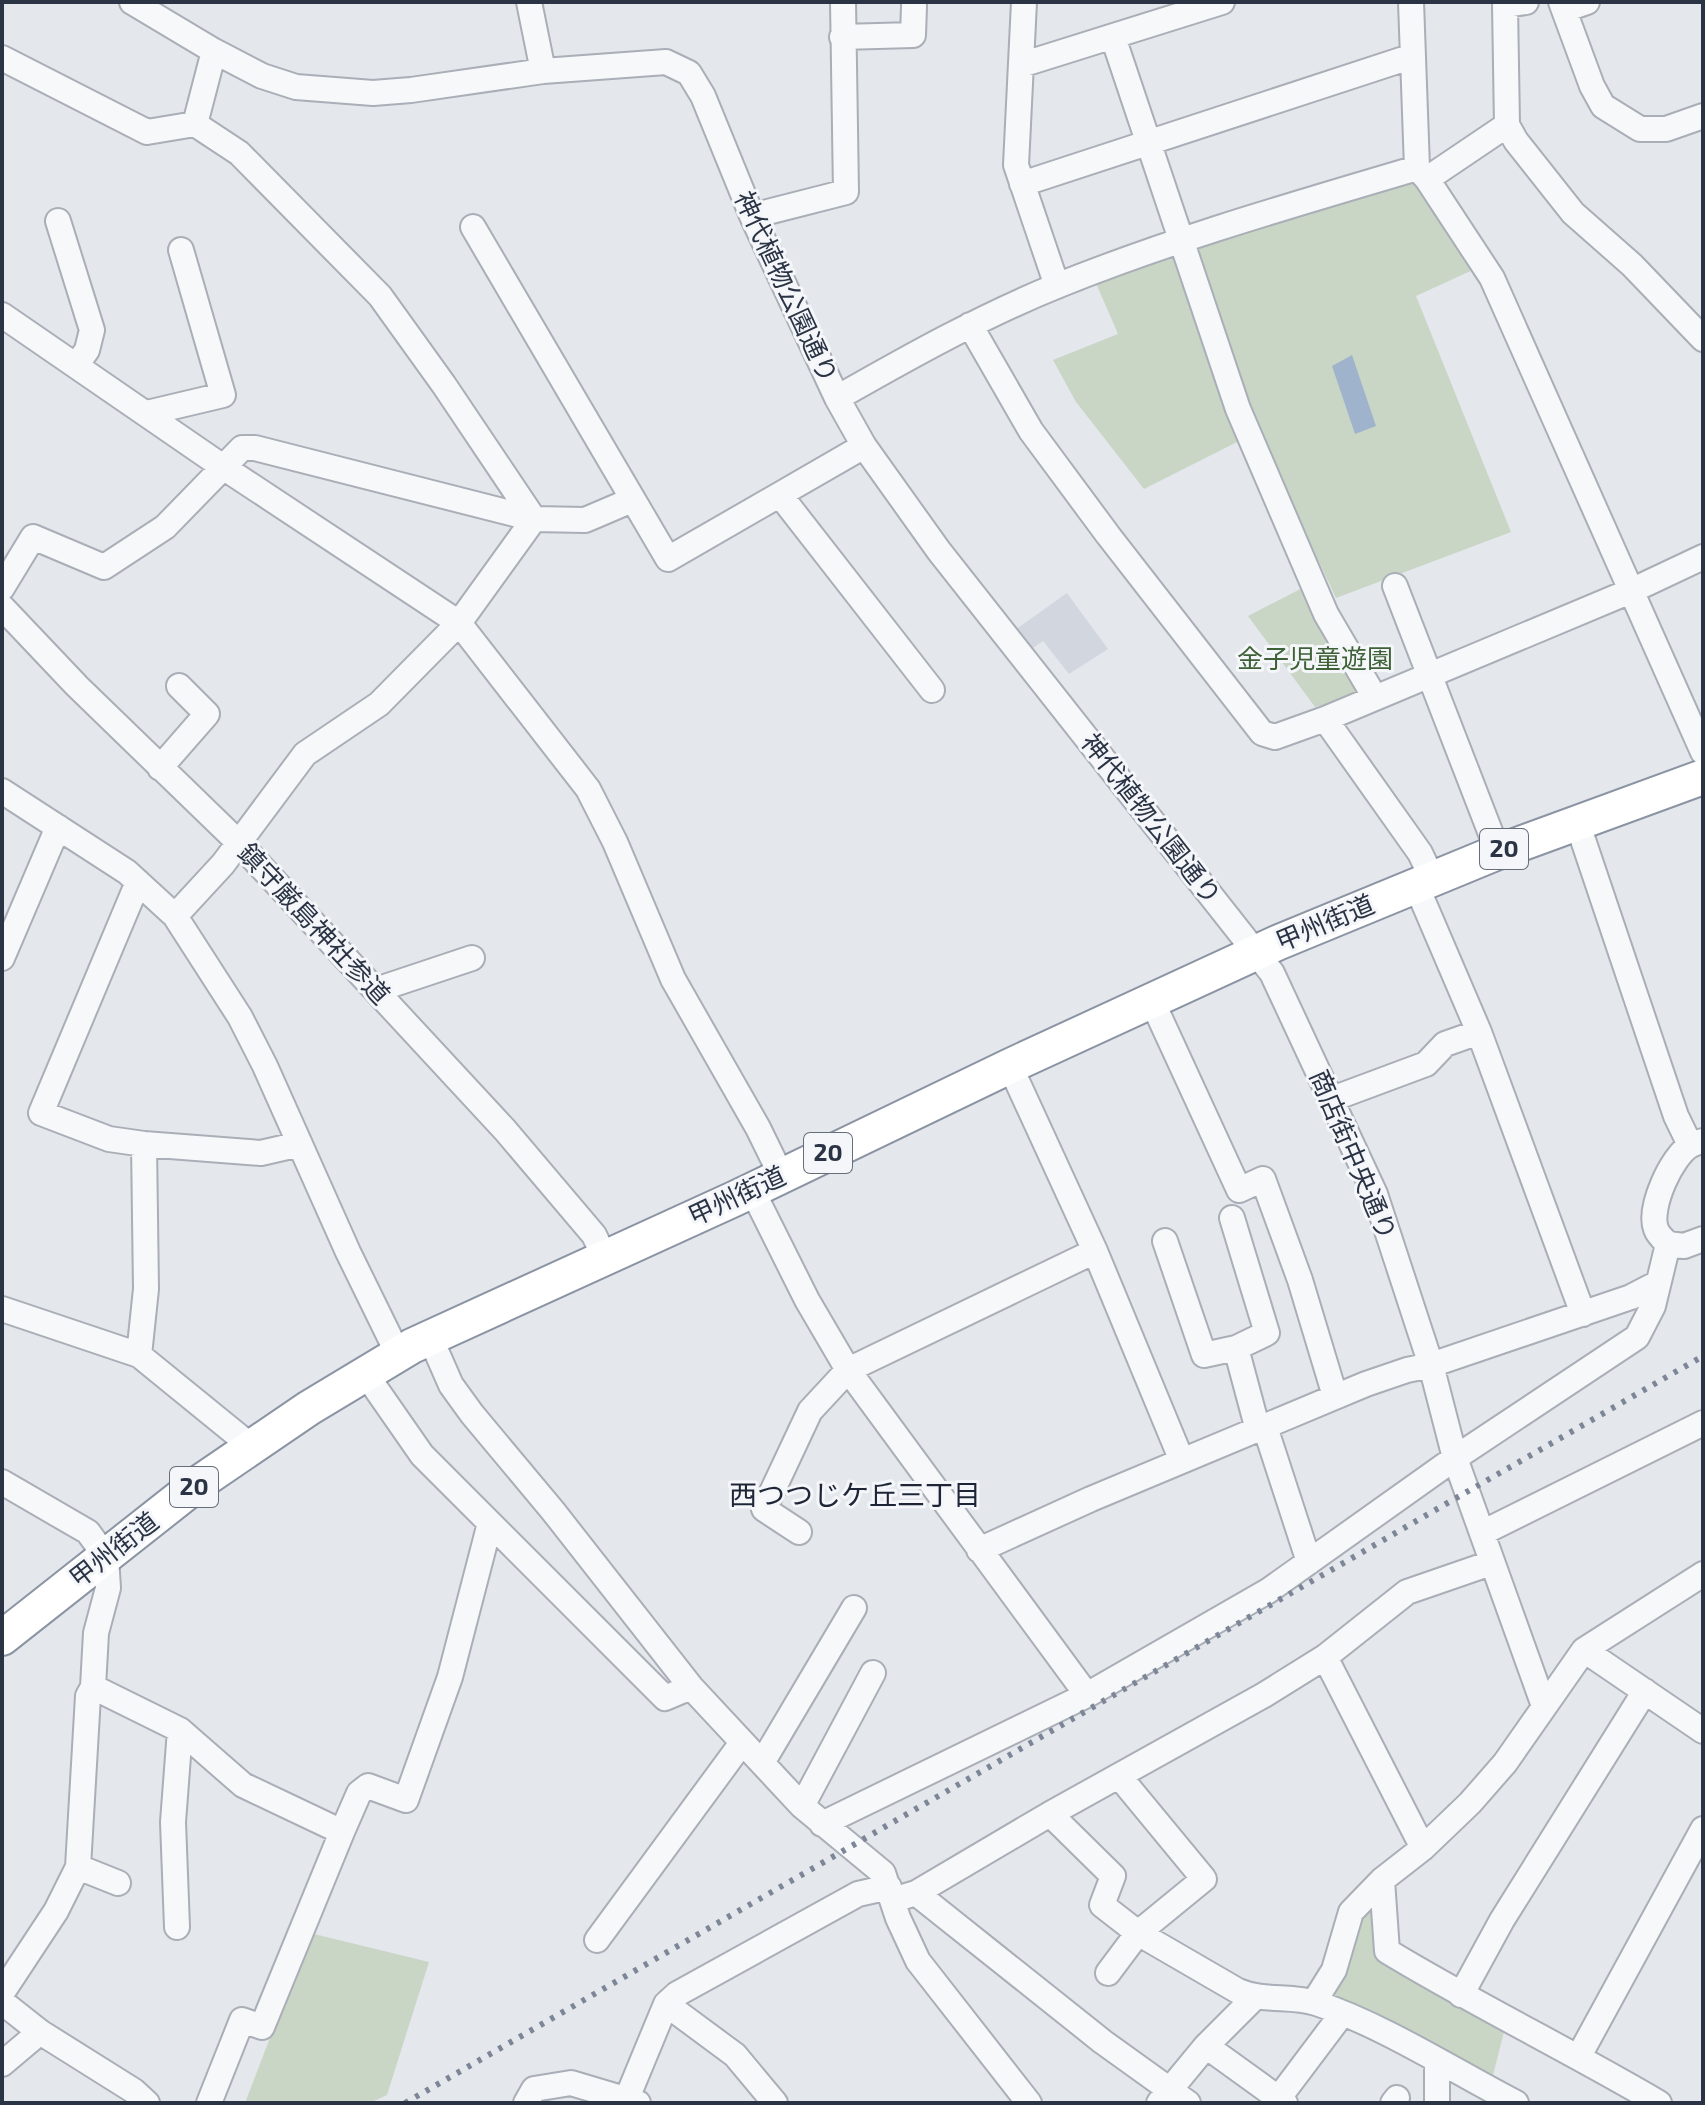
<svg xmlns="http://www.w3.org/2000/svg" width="1705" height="2105" viewBox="0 0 1705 2105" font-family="'Exo 2','Noto Sans JP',sans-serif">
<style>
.built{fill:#d2d6de}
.green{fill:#c9d6c5}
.water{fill:#9fb4cc}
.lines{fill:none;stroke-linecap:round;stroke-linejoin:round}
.minor-casing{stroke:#a9aeb7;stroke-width:28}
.highway-casing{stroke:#8b94a3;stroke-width:38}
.minor{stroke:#f7f8fa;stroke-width:24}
.highway{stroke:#fff;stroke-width:34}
.rail{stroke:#7d8696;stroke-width:6;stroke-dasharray:4 8;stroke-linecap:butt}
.labels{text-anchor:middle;stroke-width:6;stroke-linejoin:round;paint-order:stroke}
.shield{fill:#f4f6f9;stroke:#676e7b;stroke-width:2}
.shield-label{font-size:24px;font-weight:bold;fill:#2b3445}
.street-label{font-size:26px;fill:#2b3445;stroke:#f4f6f9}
.park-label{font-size:26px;fill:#3f6138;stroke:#f4f6f9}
.neighbourhood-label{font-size:28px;fill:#1d2536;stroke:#f4f6f9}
</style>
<rect width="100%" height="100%" fill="#e4e7ec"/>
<path class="built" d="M 1067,593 L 1108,649 L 1069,674 L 1043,641 L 1030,650 L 1015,630 Z"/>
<path class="green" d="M 1411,174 L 1475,269 L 1416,296 L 1511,532 L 1336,598 L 1240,395 L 1185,249 Z
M 1173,245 L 1245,438 L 1144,489 L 1076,402 L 1053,360 L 1118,334 L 1092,274 Z
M 1308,585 L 1359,693 L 1346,700 L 1315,707 L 1248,616 Z
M 1367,1901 L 1379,1906 L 1381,1956 L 1505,2028 L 1491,2083 L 1330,1999 Z
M 310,1933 L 429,1962 L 387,2095 L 370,2103 L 245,2103 Z"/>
<path class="water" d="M 1352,355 L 1376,426 L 1355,434 L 1332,366 Z"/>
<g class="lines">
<g class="minor-casing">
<path id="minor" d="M 132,2 L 214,51 L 262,76 L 296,87 L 373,93 L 411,90 L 543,71 L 666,62 L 689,73 L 703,96 L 752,216 L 837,398 L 864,446 L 939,551 L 1272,973 L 1375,1194 L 1431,1365 L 1455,1458 L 1544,1706
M 529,2 L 543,71
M 1024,2 L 1016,165 L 1057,286
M 1411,2 L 1417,168 L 1427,179 L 1492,278 L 1703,752
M 1526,2 L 1505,5 L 1507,125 L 1516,141 L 1573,213 L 1632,265 L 1703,339
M 1561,2 L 1592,86 L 1603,106 L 1640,129 L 1666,129 L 1703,116
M 1564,10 L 1587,2
M 842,37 L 913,35 L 914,6
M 1113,37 L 1238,409 L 1326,614 L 1374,696
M 2,58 L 147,132 L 195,124 L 214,51
M 1021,65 L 1222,2
M 195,124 L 239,153 L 380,296 L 444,385 L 534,519
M 1427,179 L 1507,125
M 1022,184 L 1413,56
M 752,216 L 846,192 L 843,2
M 58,221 L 92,330 L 87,350 L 76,366
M 473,227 L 668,559 L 864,446
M 2,315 L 223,467 L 459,623 L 588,789 L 615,842 L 673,979 L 758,1128 L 781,1175
M 970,325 L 1031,431 L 1108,535 L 1262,733 L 1275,737 L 1325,719 L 1633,590 L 1703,557
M 837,398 C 909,357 982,316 1059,285 C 1176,238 1296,204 1417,168
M 147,413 L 223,395 L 181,250
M 780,495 L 932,690
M 1395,586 L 1498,852
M 2,588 L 33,537 L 104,567 L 165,527 L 242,448 L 255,448 L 534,519 L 585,520 L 632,500
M 2,607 L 77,686 L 239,843 L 505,1130 L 594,1235 L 605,1258
M 1325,719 L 1420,853 L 1432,878
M 160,768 L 207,714 L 179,686
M 2,791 L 127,872 L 175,916 L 240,1017 L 265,1066 L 348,1252 L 398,1354
M 1577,822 L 1676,1116 L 1690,1145
M 138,882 L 41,1113 L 109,1139 L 144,1144 L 261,1153 L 300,1144
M 1416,885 L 1479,1032 L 1583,1314
M 175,916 L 223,864 L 305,754 L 379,704 L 459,623 L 534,519
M 2,958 L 58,827
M 376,990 L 472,958
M 1152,1001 L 1239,1190 L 1263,1179 L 1300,1280 L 1335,1396
M 1010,1066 L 1095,1251 L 1182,1461
M 1332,1099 L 1426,1064 L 1445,1044 L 1479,1032
M 1703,1141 C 1699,1142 1695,1143 1691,1145 C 1672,1155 1648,1208 1656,1229 C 1658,1235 1664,1240 1668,1244 L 1684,1246 L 1703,1239
M 752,1190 L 807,1300 L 848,1370 L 1087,1695
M 1232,1218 L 1267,1333 L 1236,1348
M 1165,1241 L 1204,1355 L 1236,1348 L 1258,1430
M 2,1309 L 139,1355 L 252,1447
M 430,1337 L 451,1385 L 472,1414 L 553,1511 L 691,1687 L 802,1806 L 883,1873 L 898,1918 L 918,1961 L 1029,2103
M 139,1355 L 146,1289 L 144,1144
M 365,1373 L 422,1455 L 665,1698 L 691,1687
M 1265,1427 L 1309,1562
M 2,1482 L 88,1532 L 106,1557 L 108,1588 L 96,1633 L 93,1687 L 88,1696 L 78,1867 L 56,1911 L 2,1993
M 799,1532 L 764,1509 L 810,1411 L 848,1370 L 1095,1251
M 1482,1533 L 1703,1423
M 979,1550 L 1091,1499 L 1366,1384 L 1407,1370 L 1431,1365 L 1631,1297 L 1658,1283
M 1584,1650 L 1703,1731
M 1325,1657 L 1423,1848
M 93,1687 L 180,1730 L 243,1785 L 342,1832 L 262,2027 L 242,2020 L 209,2103
M 762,1763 L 854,1608
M 802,1806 L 873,1673
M 1050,1814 L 1113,1876 L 1102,1905 L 1138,1933 L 1238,1991 C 1264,2002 1291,1995 1316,2003 C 1385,2026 1452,2070 1516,2103
M 822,1824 L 1087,1695 L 1268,1591 L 1455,1458 L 1637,1337 L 1653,1306 L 1668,1244
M 342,1832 L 359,1793 L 368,1786 L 406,1800 L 450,1677 L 490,1523
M 78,1867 L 118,1883
M 1382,1880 L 1387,1951 C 1476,2005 1569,2050 1659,2103
M 916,1893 L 1050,1814 L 1264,1695 L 1325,1657 L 1407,1592 L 1491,1563
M 903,1897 L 916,1893 L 1103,2042 L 1188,2103
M 177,1927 L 173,1822 L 180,1730
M 597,1940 L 741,1744
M 1108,1973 L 1138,1933 L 1204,1879 L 1119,1776
M 1461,1995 L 1502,1920 L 1645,1691
M 2,2002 L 40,2032 L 134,2091 L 147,2103
M 1314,2002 L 1334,1970 L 1351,1912 L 1382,1880 L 1423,1848 L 1470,1803 L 1505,1763 L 1584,1650 L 1703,1574
M 666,2004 L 735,2055 L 775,2103
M 1206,2046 L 1285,2103
M 1579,2056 L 1703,1829
M 2,2064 L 40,2032
M 1278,2099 L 1342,2014
M 526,2103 L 534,2089 L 571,2083 L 638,2103
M 625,2103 L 666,2004 L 677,1994 L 858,1894 L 889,1887
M 1159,2103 L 1206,2046 L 1254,1998
M 1393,2103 L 1397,2098
M 1437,2103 L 1437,2062"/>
</g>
<g class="highway-casing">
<path id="highway" d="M 2,1638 L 196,1485 L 309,1408 L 412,1346 L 734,1199 L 1010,1066 L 1277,943 L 1498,852 L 1703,777"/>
</g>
<use href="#minor" class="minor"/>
<use href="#highway" class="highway"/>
<path class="rail" d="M 405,2103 L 1703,1356"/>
</g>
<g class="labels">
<g class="shield">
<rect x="1480" y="829" width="48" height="40" rx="6"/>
<rect x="804" y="1133" width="48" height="40" rx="6"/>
<rect x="170" y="1467" width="48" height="40" rx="6"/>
</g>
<g class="shield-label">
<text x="1504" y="857">20</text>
<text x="828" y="1161">20</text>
<text x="194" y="1495">20</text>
</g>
<g class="street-label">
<text transform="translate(786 287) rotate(65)" y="9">神代植物公園通り</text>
<text transform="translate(1151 819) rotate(52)" y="9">神代植物公園通り</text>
<text transform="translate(1325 923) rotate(-23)" y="9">甲州街道</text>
<text transform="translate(314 924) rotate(47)" y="9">鎮守厳島神社参道</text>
<text transform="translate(1353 1155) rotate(67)" y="9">商店街中央通り</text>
<text transform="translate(737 1196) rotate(-25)" y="9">甲州街道</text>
<text transform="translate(114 1550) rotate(-38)" y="9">甲州街道</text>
</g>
<g class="park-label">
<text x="1315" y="668">金子児童遊園</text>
</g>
<g class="neighbourhood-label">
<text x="855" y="1505">西つつじケ丘三丁目</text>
</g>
</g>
<rect width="1705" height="2105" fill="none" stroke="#2b3445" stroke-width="8"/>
</svg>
